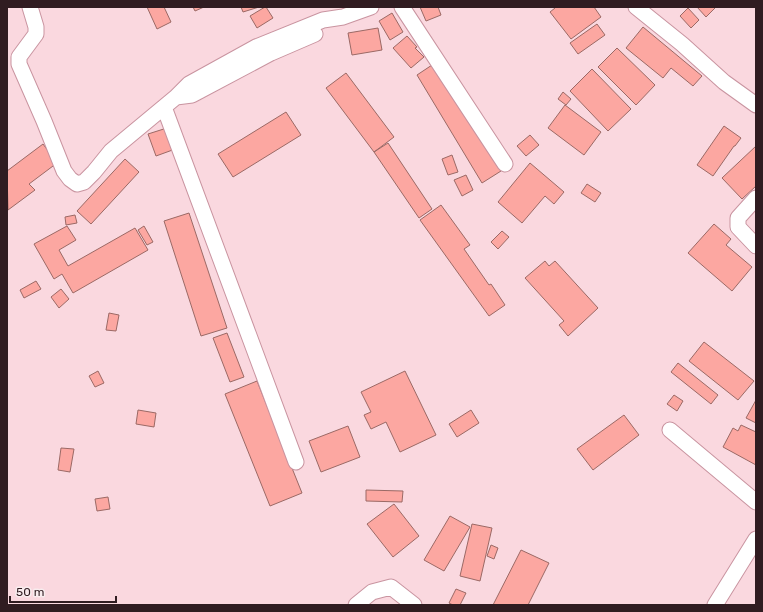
<svg xmlns="http://www.w3.org/2000/svg" width="763" height="612" viewBox="0 0 763 612" font-family="Rubik,sans-serif">
<style>
.building{fill:#fca7a1;stroke:#9b6965}
.lines{fill:none;stroke-linecap:round;stroke-linejoin:round}
.minor-casing{stroke:#c994a0;stroke-width:17}
.minor{stroke:#fff;stroke-width:15}
</style>
<rect width="100%" height="100%" fill="#fad8df"/>
<path class="building" d="M 147,7 L 164,7 L 171,22 L 157,29 Z
M 193,7 L 204,7 L 195,11 Z
M 241,7 L 259,7 L 243,12 Z
M 265,7 L 266,7 L 273,18 L 257,28 L 250,16 Z
M 420,7 L 438,7 L 441,15 L 426,21 Z
M 554,7 L 594,7 L 601,17 L 571,39 L 550,12 L 555,8 Z
M 697,7 L 716,7 L 706,17 Z
M 688,8 L 699,20 L 691,28 L 680,16 Z
M 392,13 L 403,32 L 390,40 L 379,21 Z
M 597,24 L 605,35 L 578,54 L 570,43 Z
M 643,27 L 702,76 L 693,86 L 671,68 L 663,78 L 626,48 Z
M 378,28 L 382,50 L 352,55 L 348,33 Z
M 407,36 L 417,47 L 415,48 L 424,57 L 411,68 L 393,48 Z
M 617,48 L 655,85 L 636,105 L 598,67 Z
M 435,63 L 501,171 L 482,183 L 417,75 Z
M 592,69 L 631,109 L 608,131 L 570,91 Z
M 346,73 L 394,137 L 374,152 L 326,88 Z
M 563,92 L 571,99 L 566,105 L 558,99 Z
M 565,105 L 601,132 L 584,155 L 548,128 Z
M 286,112 L 301,135 L 233,177 L 218,154 Z
M 724,126 L 741,138 L 735,146 L 734,146 L 713,176 L 697,165 Z
M 170,127 L 178,148 L 156,156 L 148,134 Z
M 530,135 L 539,145 L 526,156 L 517,146 Z
M 388,143 L 432,209 L 419,218 L 374,152 Z
M 43,144 L 57,163 L 29,184 L 35,190 L 8,210 L 7,171 Z
M 756,146 L 756,186 L 742,199 L 722,178 Z
M 452,155 L 458,172 L 448,175 L 442,159 Z
M 125,159 L 139,172 L 91,224 L 77,211 Z
M 530,163 L 564,192 L 554,204 L 545,196 L 522,223 L 498,202 Z
M 466,175 L 473,190 L 462,196 L 454,180 Z
M 587,184 L 601,193 L 595,202 L 581,193 Z
M 441,205 L 470,245 L 464,249 L 489,285 L 491,284 L 505,305 L 489,316 L 420,220 Z
M 189,213 L 227,328 L 201,336 L 164,221 Z
M 75,215 L 77,223 L 66,225 L 65,217 Z
M 714,224 L 731,239 L 726,245 L 752,267 L 732,291 L 688,253 Z
M 67,226 L 76,240 L 59,250 L 68,266 L 135,228 L 148,250 L 73,293 L 62,274 L 54,279 L 34,244 Z
M 144,226 L 153,242 L 147,245 L 138,230 Z
M 502,231 L 509,237 L 498,249 L 491,242 Z
M 545,261 L 549,266 L 555,261 L 598,308 L 568,336 L 559,325 L 564,321 L 525,278 Z
M 36,281 L 41,289 L 24,298 L 20,290 Z
M 61,289 L 69,299 L 59,308 L 51,297 Z
M 109,313 L 119,315 L 116,331 L 106,330 Z
M 227,333 L 244,377 L 230,382 L 213,338 Z
M 704,342 L 754,381 L 738,400 L 689,361 Z
M 678,363 L 718,395 L 711,404 L 671,372 Z
M 98,371 L 104,383 L 95,387 L 89,376 Z
M 405,371 L 436,435 L 400,452 L 386,422 L 371,429 L 364,415 L 371,412 L 361,392 Z
M 257,381 L 302,493 L 270,506 L 225,394 Z
M 674,395 L 683,401 L 677,411 L 667,404 Z
M 756,400 L 756,423 L 746,418 Z
M 138,410 L 156,413 L 154,427 L 136,424 Z
M 471,410 L 479,423 L 457,437 L 449,424 Z
M 624,415 L 639,435 L 593,470 L 577,449 Z
M 741,425 L 756,432 L 756,465 L 723,447 L 733,428 L 738,431 Z
M 348,426 L 360,457 L 321,472 L 309,441 Z
M 61,448 L 74,449 L 70,472 L 58,470 Z
M 366,490 L 403,491 L 402,502 L 366,501 Z
M 108,497 L 110,509 L 97,511 L 95,499 Z
M 394,504 L 419,536 L 393,557 L 367,524 Z
M 450,516 L 470,527 L 444,571 L 424,560 Z
M 472,524 L 492,528 L 480,581 L 460,576 Z
M 491,545 L 498,548 L 494,559 L 487,556 Z
M 521,550 L 549,563 L 528,605 L 493,605 Z
M 456,589 L 466,593 L 460,605 L 453,605 L 449,603 Z"/>
<g class="lines">
<g class="minor-casing">
<path id="minor" d="M 30,7 L 36,27 L 36,34 L 19,57 L 19,64 L 44,121 L 64,171 L 70,179 L 77,184 L 84,182 L 94,172 L 111,151 L 176,97 L 189,84 L 256,47 L 323,20 L 343,17 L 371,7
M 402,7 L 505,164
M 636,7 L 682,44 L 724,82 L 756,105
M 176,97 L 192,95 L 271,53 L 315,34
M 164,107 L 296,462
M 756,198 L 738,218 L 738,227 L 756,246
M 670,430 L 756,502
M 356,605 L 372,592 L 391,587 L 414,605
M 715,605 L 756,539"/>
</g>
<use href="#minor" class="minor"/>
</g>
<rect width="763" height="612" fill="none" stroke="#301c21" stroke-width="16"/>
<path d="M10 596v6h106v-6" fill="none" stroke="#301c21" stroke-width="2"/>
<text x="16" y="596" font-size="12" fill="#301c21" stroke="#f8ecee" stroke-width="3" paint-order="stroke">50 m</text>
</svg>
